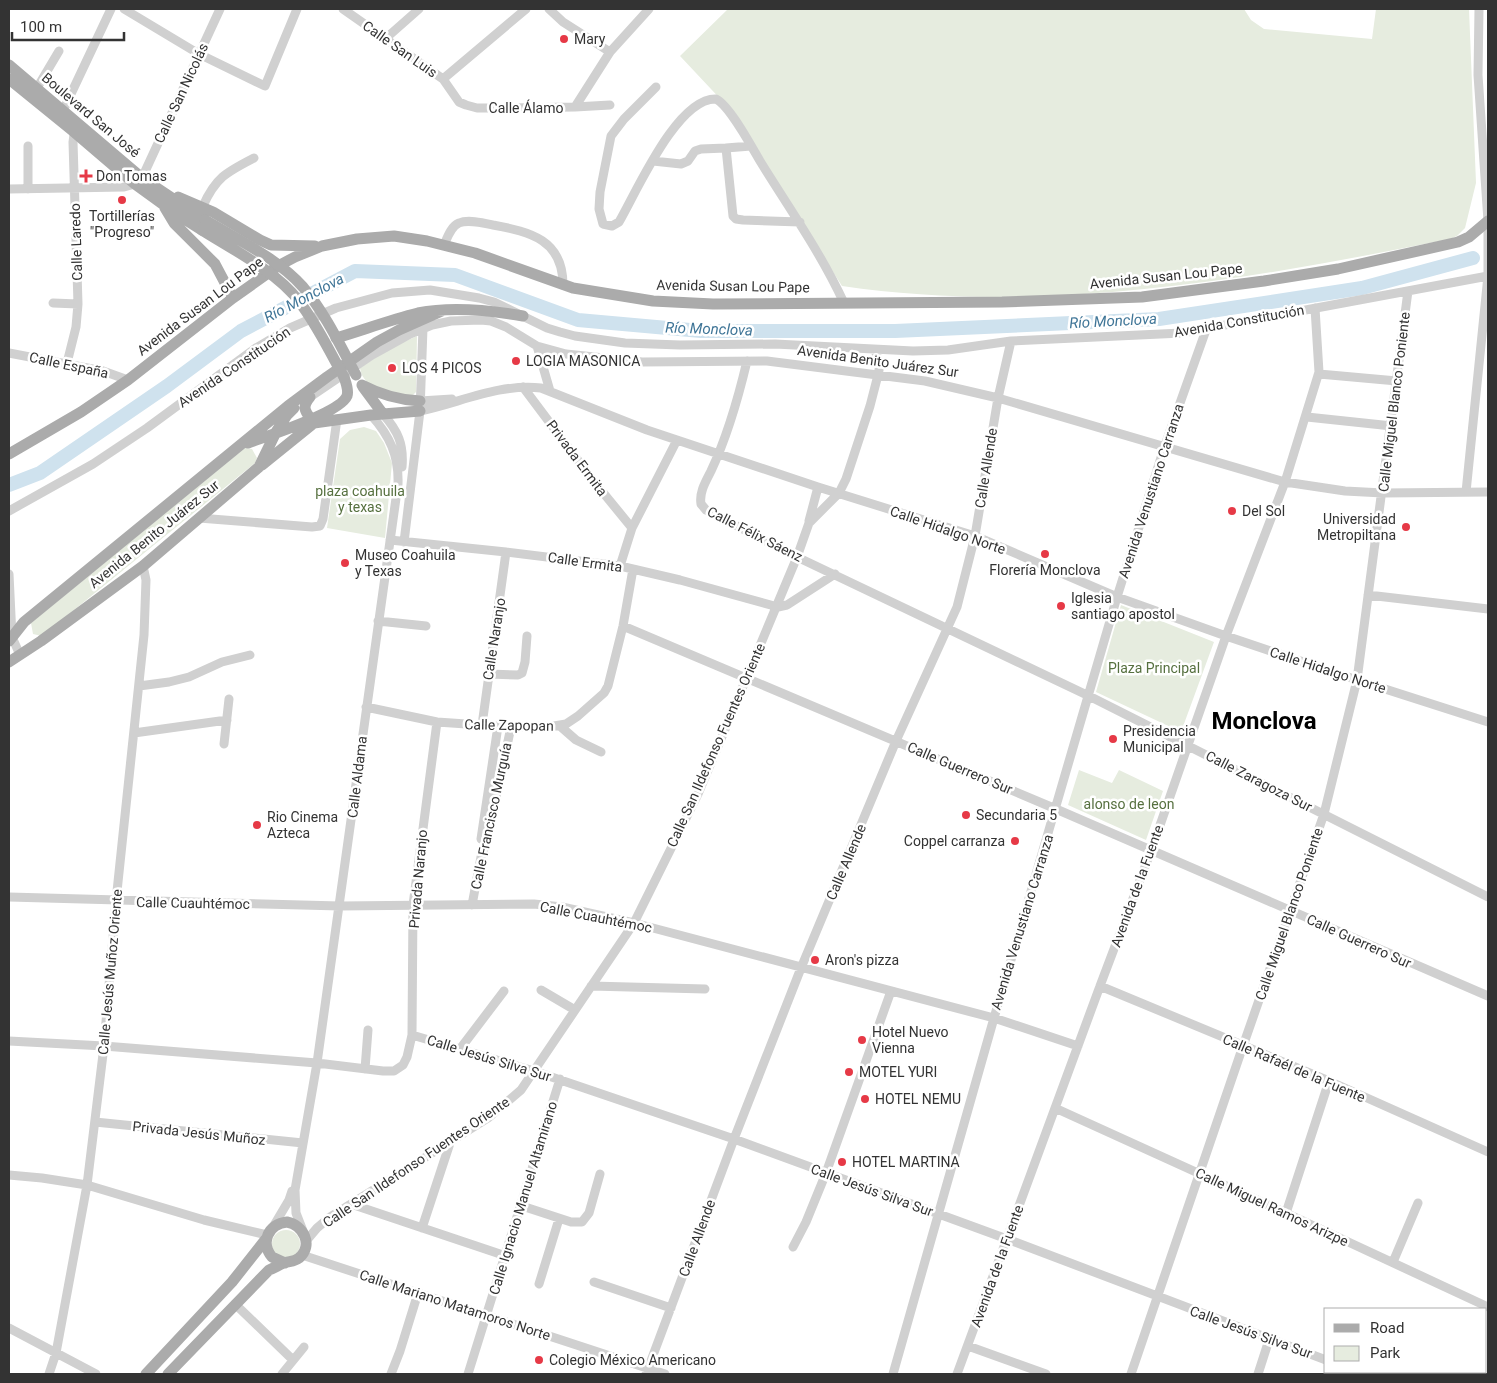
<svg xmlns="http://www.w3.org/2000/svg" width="1497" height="1383" viewBox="0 0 1497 1383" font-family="Roboto,sans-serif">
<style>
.green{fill:#e6ecdf}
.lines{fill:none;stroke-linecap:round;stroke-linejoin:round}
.river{stroke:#cfe2ee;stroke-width:14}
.minor{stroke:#d0d0d0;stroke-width:9}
.major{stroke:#ababab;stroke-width:11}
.major-bridge{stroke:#ababab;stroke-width:11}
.poi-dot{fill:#e63946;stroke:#fff;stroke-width:2}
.labels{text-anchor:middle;stroke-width:5;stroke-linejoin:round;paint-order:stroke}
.poi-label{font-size:14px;fill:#333;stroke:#fff;text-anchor:start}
.street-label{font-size:14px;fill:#333;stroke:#fff}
.park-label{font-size:14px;fill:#56703f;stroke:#fff}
.water-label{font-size:15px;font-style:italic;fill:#3f7597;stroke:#fff}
.town-label{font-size:24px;font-weight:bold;fill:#000;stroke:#fff}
</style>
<rect width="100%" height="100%" fill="#fff"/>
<path class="green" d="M 728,9 L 1244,9 L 1251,20 L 1264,29 L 1372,39 L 1376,9 L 1469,9 L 1476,183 L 1465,228 L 1457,236 L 1450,239 C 1251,279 1046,316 842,286 L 739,124 L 726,105 L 680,56 Z
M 417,336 L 416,392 L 412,396 C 394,393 363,391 360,368 L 390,348 Z
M 364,427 L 376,431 L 384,443 L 392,463 L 385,538 L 327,528 L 340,439 L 350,430 Z
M 245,448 L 252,449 L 257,458 L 255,463 L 239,476 L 42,636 L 33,634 L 31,623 Z
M 1121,605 L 1214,642 L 1181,732 L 1096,692 Z
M 1079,770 L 1112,783 L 1119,770 L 1163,791 L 1146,840 L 1068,805 Z
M272 1244a14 14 0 1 1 28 0a14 14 0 1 1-28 0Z"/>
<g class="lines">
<path class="river" d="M 9,485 L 40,473 L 167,386 L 241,331 L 355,271 L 455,275 L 578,320 L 701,331 L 895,331 L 1159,319 L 1362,288 L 1473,258"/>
<path class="minor" d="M 124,9 L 199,54 L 265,86 L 297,9
M 343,9 L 443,79 L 459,102 L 466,105 L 477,108 L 501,108 L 575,107 L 610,105
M 549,9 L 563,22 L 610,52
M 385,39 L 419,9
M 443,79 L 526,9
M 656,87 L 624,119 L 611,136 L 600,192 L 599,209 L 603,224 L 612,226 L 619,222 C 637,191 677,98 716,99 C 730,106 751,146 760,161 C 789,208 821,253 844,303
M 37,88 L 59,51
M 575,107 L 610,52 L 649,9
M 61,115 L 111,9
M 726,148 L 751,146
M 653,161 L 681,164 L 688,161 L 695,151 L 701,149 L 726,148 L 733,216 L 736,219 L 743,220 L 800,222
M 9,189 L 124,187 L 135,184 L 142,178 L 220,9
M 28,189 L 28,146
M 203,206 C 216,177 227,172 254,158
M 444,245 C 447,238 451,226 459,223 C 468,219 484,223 493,225 C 531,232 563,240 563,285
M 53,303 L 78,304
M 537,346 L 550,391
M 9,353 L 103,371 L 128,380
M 747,361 C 738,399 728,435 711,471 C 706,481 699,492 701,504 L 706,510 L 797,557 L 1089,696 L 1488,897
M 67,363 L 76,327 L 78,304 L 73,142 L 75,127
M 1319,374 L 1397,381
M 523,387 L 592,479 L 632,528
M 310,397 L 372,355 L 410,334 L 432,325 L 451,321 L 481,320 L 491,321 L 506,327 L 537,346 L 566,354 L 642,362 L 767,361 L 925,381 L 998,398 L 1285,482 L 1345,491 L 1383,493 L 1488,492
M 420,401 L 452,399
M 420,411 C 459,403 500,383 541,388 L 647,430 L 818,487 L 975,536 L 1117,597 L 1226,636 L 1357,680 L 1488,722
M 383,414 C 398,431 404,444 402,467
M 1307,417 L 1392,426
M 1466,492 L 1488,276 L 1488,221 L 1478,75 L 1479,9
M 9,511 L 93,464 L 147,428 L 256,348 L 290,328 L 336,308 L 392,293 L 430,290 L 479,298 L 494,302 L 547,328 L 560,332 L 575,336 L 625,343 L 680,345 L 775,344 L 913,351 L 948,350 L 1011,341 L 1182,333 L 1488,276
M 199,518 L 312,527 L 320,526 L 323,519 L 337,419
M 809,521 L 818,487
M 390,540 L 506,552 L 620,566 L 680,580 L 778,607 L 787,605 L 835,574
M 404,542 L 420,411 L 423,328
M 620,566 L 632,528 L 677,440
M 9,574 L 12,637 L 20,655
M 1368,595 L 1488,609
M 378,621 L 426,626
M 623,626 L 1056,809 L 1488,996
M 488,674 L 518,675 L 522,673 L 525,662 L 527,636
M 139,686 L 169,682 L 189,677 L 222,662 L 250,655
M 366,707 L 437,722 L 511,727 L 554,726 L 566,724 L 578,716 L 604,693 L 608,686 L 623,626 L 633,569
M 482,725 L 506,552
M 560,726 L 576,740 L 601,752
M 134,733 L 227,720
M 224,744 L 229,699
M 481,839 L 498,726
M 9,897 L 340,906 L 534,904 L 562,907 L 634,923 L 994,1018 L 1078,1046
M 472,905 L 481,857 L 486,844 L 511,727
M 591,986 L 705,989
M 1100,986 L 1329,1081 L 1488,1152
M 541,990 L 575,1010
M 412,1035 L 534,1071 L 734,1139 L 1007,1239 L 1326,1360
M 9,1041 L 104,1046 L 317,1063 L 383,1071 L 394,1071 L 403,1065 L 407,1057 L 412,1035 L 413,905 L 437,722
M 460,1049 L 504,991
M 365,1069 L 368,1030
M 1055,1108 L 1286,1213 L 1488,1307
M 95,1122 L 303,1143
M 9,1175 L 42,1178 L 87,1185 L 204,1220 L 267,1235
M 351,1204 L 506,1256
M 522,1206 L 571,1222 L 582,1222 L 589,1213 L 600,1174
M 1286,1213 L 1329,1081
M 273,1227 L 289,1200 L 292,1191
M 422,1228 L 451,1140
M 303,1231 L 296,1213 L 295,1190 L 317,1063 L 398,484 C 399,456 390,436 371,415
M 306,1241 L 317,1228 L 330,1217 L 488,1118 L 521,1090 L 634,923 L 698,794 L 797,557 L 809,523 L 839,493 L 846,479 L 870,406 L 878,375 L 880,365 L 875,350
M 793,1247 L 806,1222 L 826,1173 L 891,991
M 302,1255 L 665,1374
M 1393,1262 L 1418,1203
M 594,1282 L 671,1308
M 539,1284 L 559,1219
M 235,1304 L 293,1360
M 9,1328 L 96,1374
M 968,1346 L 1046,1374
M 1358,1372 L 1365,1374
M 49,1374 L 56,1353 L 87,1185 L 104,1046 L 116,901 L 144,635 L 146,580 L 143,566
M 282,1374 L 304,1347
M 391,1374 L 400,1351 L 418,1293
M 468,1374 L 560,1079
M 646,1374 L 734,1139 L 801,968 L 896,741 L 957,607 L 975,536 L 998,398 L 1011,341
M 893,1374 L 994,1018 L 1117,597 L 1164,448 L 1206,330
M 957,1374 L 1100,986 L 1151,851 L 1226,636 L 1285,482 L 1319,372 L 1315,308
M 1131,1374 L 1243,1046 L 1324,814 L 1357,680 L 1408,291
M 1258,1374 L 1269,1340"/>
<path class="major" d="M 9,65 L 142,178 L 205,220
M 9,79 L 73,131 L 135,184 L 175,213 L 202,230
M 178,197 L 213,212 L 260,240 L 271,245 L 315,246
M 165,208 L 174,223 L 215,264 L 233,298
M 336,338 C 363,330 390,320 418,313 C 452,306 489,310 523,316
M 362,385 C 381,395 399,400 420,401
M 363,387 L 383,414
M 310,397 C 300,409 307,413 314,423 L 371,415 L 420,411
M 248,443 C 267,436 340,413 347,396 C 349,390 346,383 344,377
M 9,454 L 81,412 L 128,380 L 233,298 L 278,266 L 295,257 L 322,246 L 357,239 L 394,236 L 427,241 L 475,253 L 573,288 L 653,301 L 713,304 L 1002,302 L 1142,297 L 1264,281 L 1338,269 L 1458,242 L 1469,237 L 1488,221
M 262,465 L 314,423
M 9,641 L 24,622 L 288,406 L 327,377 L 377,342 L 399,330 L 444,310
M 9,662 L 41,641 L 143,566 L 259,467 L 276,432 L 287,415 L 294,408
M 146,1374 L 232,1282 L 266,1239
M 168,1374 L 269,1270 C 274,1268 279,1265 284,1263 C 289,1261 294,1262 299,1258 C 314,1245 303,1225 287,1222 C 268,1224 260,1243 272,1257 L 285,1263"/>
<path class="major-bridge" d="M 205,220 C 238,240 277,258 303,287 C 325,313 340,345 356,375
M 202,230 C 232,249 277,272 298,300 C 317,324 329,351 344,377"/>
</g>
<g class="poi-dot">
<circle cx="564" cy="39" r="5"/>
<path d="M83.5 168.5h5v5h5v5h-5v5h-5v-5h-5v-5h5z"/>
<circle cx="122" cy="200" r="5"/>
<circle cx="516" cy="361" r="5"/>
<circle cx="392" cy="368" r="5"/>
<circle cx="1232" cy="511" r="5"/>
<circle cx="1406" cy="527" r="5"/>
<circle cx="1045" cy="554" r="5"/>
<circle cx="345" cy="563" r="5"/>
<circle cx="1061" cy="606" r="5"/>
<circle cx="1113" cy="739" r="5"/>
<circle cx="966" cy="815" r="5"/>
<circle cx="257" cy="825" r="5"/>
<circle cx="1015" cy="841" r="5"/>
<circle cx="815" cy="960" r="5"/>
<circle cx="862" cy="1040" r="5"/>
<circle cx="849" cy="1072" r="5"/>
<circle cx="865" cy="1099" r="5"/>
<circle cx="842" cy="1162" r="5"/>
<circle cx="539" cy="1360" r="5"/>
</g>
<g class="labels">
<g class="poi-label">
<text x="574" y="44">Mary</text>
<text x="96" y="181">Don Tomas</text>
<text x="122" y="221" text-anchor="middle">Tortillerías<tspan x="122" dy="16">"Progreso"</tspan></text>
<text x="526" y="366">LOGIA MASONICA</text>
<text x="402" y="373">LOS 4 PICOS</text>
<text x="1242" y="516">Del Sol</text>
<text x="1396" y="524" text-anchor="end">Universidad<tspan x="1396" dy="16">Metropiltana</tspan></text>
<text x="355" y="560">Museo Coahuila<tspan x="355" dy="16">y Texas</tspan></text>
<text x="1045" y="575" text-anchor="middle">Florería Monclova</text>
<text x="1071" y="603">Iglesia<tspan x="1071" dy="16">santiago apostol</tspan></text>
<text x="1123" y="736">Presidencia<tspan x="1123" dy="16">Municipal</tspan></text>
<text x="976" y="820">Secundaria 5</text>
<text x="267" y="822">Rio Cinema<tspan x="267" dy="16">Azteca</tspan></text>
<text x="1005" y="846" text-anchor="end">Coppel carranza</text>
<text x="825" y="965">Aron's pizza</text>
<text x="872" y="1037">Hotel Nuevo<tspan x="872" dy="16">Vienna</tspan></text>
<text x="859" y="1077">MOTEL YURI</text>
<text x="875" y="1104">HOTEL NEMU</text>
<text x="852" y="1167">HOTEL MARTINA</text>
<text x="549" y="1365">Colegio México Americano</text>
</g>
<g class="street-label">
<text transform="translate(400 49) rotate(35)" y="5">Calle San Luis</text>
<text transform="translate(181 93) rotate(-65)" y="5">Calle San Nicolás</text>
<text x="526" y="113">Calle Álamo</text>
<text transform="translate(91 115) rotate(40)" y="5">Boulevard San José</text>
<text transform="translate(76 242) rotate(-92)" y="5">Calle Laredo</text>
<text transform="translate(1166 276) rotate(-6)" y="5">Avenida Susan Lou Pape</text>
<text transform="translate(733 286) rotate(1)" y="5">Avenida Susan Lou Pape</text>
<text transform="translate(200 306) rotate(-37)" y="5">Avenida Susan Lou Pape</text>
<text transform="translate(1239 321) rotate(-10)" y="5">Avenida Constitución</text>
<text transform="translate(878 361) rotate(8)" y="5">Avenida Benito Juárez Sur</text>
<text transform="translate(69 365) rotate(12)" y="5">Calle España</text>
<text transform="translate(234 367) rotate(-34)" y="5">Avenida Constitución</text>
<text transform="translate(1394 402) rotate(-83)" y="5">Calle Miguel Blanco Poniente</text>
<text transform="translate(577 458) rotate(53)" y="5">Privada Ermita</text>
<text transform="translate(986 468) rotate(-81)" y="5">Calle Allende</text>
<text transform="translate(1151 491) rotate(-72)" y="5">Avenida Venustiano Carranza</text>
<text transform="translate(948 530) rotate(19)" y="5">Calle Hidalgo Norte</text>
<text transform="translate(154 534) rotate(-39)" y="5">Avenida Benito Juárez Sur</text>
<text transform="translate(755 534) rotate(27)" y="5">Calle Félix Sáenz</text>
<text transform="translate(585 562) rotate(8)" y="5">Calle Ermita</text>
<text transform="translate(494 639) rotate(-81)" y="5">Calle Naranjo</text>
<text transform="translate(1328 670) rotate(18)" y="5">Calle Hidalgo Norte</text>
<text transform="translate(509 725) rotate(1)" y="5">Calle Zapopan</text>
<text transform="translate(716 745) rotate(-66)" y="5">Calle San Ildefonso Fuentes Oriente</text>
<text transform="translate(960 768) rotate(23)" y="5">Calle Guerrero Sur</text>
<text transform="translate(357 777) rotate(-83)" y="5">Calle Aldama</text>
<text transform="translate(1259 781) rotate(27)" y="5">Calle Zaragoza Sur</text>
<text transform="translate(491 816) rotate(-78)" y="5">Calle Francisco Murguía</text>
<text transform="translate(846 862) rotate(-67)" y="5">Calle Allende</text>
<text transform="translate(418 879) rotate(-85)" y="5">Privada Naranjo</text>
<text transform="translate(1137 886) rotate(-70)" y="5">Avenida de la Fuente</text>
<text transform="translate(193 903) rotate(1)" y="5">Calle Cuauhtémoc</text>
<text transform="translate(1289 914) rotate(-71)" y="5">Calle Miguel Blanco Poniente</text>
<text transform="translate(596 917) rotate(11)" y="5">Calle Cuauhtémoc</text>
<text transform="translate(1022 922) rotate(-73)" y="5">Avenida Venustiano Carranza</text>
<text transform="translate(1359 941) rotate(24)" y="5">Calle Guerrero Sur</text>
<text transform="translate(110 972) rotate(-85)" y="5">Calle Jesús Muñoz Oriente</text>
<text transform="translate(489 1058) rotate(17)" y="5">Calle Jesús Silva Sur</text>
<text transform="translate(1294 1068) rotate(23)" y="5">Calle Rafaél de la Fuente</text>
<text transform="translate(199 1133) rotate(6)" y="5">Privada Jesús Muñoz</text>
<text transform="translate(416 1162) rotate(-34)" y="5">Calle San Ildefonso Fuentes Oriente</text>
<text transform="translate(872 1190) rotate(20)" y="5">Calle Jesús Silva Sur</text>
<text transform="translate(523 1198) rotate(-73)" y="5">Calle Ignacio Manuel Altamirano</text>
<text transform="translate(1272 1207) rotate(25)" y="5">Calle Miguel Ramos Arizpe</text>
<text transform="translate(697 1238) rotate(-70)" y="5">Calle Allende</text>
<text transform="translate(997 1266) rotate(-70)" y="5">Avenida de la Fuente</text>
<text transform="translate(455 1305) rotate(18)" y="5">Calle Mariano Matamoros Norte</text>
<text transform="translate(1251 1332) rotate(20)" y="5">Calle Jesús Silva Sur</text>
</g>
<g class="park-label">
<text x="360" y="496">plaza coahuila<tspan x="360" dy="16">y texas</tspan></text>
<text x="1154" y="673">Plaza Principal</text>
<text x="1129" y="809">alonso de leon</text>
</g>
<g class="water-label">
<text transform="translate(304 298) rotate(-28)" y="5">Río Monclova</text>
<text transform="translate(1113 321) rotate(-3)" y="5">Río Monclova</text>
<text transform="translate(709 329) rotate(2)" y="5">Río Monclova</text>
</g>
<g class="town-label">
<text x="1264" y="729">Monclova</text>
</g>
</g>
<rect width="1497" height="1383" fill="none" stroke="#333333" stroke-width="20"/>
<rect x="1324" y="1308" width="162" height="65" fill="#ffffff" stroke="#adadad"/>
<rect x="1334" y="1324" width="25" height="8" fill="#ababab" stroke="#adadad"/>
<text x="1370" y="1333" font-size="15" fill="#333333">Road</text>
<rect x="1334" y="1346" width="25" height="15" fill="#e6ecdf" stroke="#adadad"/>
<text x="1370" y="1358" font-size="15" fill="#333333">Park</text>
<path d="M12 32v8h112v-8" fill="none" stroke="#333333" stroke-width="2.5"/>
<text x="20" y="32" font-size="15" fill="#333333" stroke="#ffffff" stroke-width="4" paint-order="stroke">100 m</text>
</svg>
